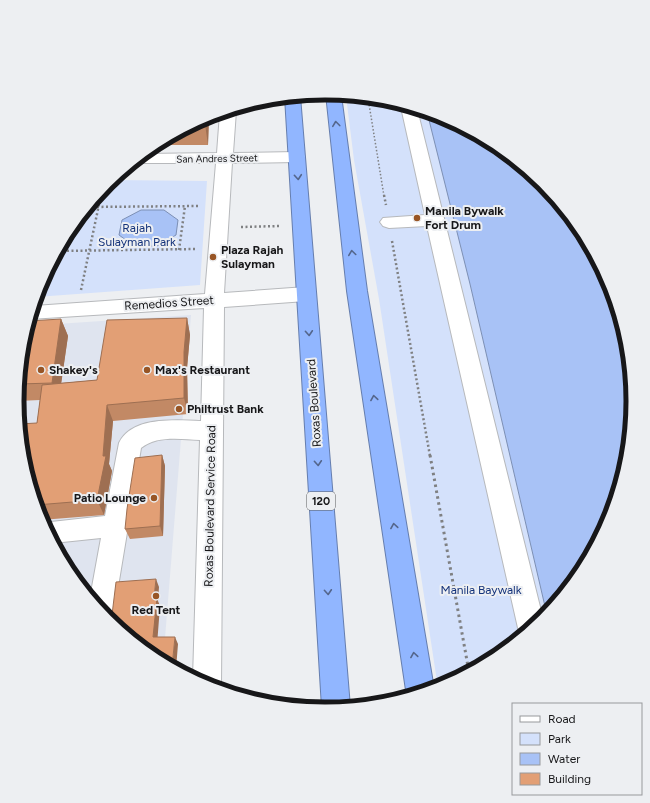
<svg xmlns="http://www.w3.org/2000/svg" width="650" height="803" viewBox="0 0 650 803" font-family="Figtree,sans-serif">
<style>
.built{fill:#dfe4ef}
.green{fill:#d4e1fb}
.water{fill:#a8c2f6;stroke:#7c8fb4}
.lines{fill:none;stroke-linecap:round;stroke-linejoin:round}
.minor-casing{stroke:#b7b9bc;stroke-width:2}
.highway-casing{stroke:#667eae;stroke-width:2}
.path-far2{stroke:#7f8082;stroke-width:1.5;stroke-dasharray:1.5 2;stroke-linecap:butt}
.path-far1{stroke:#7f8082;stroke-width:2.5;stroke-dasharray:2 2.5;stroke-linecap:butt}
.path{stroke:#7f8082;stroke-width:3;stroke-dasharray:2.5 3.5;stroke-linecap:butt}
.minor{fill:#fff;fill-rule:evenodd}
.highway{fill:#91b6ff;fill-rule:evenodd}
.wall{fill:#c28965}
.shaded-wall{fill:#9e6f52}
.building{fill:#e29f75;stroke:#9e6f52}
.oneway{stroke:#54668c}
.poi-dot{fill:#985525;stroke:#edeff2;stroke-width:1.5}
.labels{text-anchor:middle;stroke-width:4;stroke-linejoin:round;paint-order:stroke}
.far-street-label{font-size:10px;fill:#171719;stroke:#edeff2}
.shield{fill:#edeff2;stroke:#57585a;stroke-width:1}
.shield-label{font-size:11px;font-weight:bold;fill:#171719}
.poi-label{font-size:12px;font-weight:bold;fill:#171719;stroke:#edeff2;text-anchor:start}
.park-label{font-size:12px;fill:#13327a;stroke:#edeff2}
.street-label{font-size:12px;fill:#171719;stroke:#edeff2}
.rim{fill:none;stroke:#171719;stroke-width:5}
</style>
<rect width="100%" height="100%" fill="#edeff2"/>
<path class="built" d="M 191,315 L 163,663 L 154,657 L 107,619 L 69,572 L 40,519 L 23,461 L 17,401 L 23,341 L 27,326 Z"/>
<path class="green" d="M 346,96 L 385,99 L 427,112 L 470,284 L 547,615 L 496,658 L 438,688 L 379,299 L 354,160 Z
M 111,180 L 207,181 L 200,285 L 36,297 L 41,283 L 69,230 Z"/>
<path class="water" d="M 427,112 C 488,131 545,178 581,230 C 602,262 619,304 627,341 C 635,377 633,424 627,461 C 621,497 601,540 582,572 C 572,587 558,601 547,615 L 470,284 Z
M 141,210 L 164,210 L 178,220 L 176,235 L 157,246 L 134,246 L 119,235 L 122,220 Z"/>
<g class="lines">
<g class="minor-casing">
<path id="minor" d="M 403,105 L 417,109 L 543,619 L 522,636 L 518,628 L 427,226 L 389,228 L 383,226 L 380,222 L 383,218 L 425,215 L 401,107 Z
M 234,109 L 236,111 L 233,153 L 297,152 L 303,153 L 305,157 L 303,161 L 297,162 L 232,163 L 224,293 L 306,287 L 313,289 L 316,294 L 313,299 L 306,301 L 224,307 L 221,686 L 220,690 L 207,686 L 193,679 L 200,440 C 181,439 157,435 141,448 L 114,611 L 110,620 L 107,619 L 90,598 L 101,538 L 53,543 L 42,523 L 105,516 L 119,443 C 132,416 175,420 201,421 L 204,308 L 30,319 L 34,306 L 205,294 L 216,163 L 133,163 L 144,154 L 217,153 L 220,113 Z"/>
</g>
<g class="highway-casing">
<path id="highway" d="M 326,94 L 341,95 L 367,291 L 434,689 L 407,697 L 347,291 Z
M 300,96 L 350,707 L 325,709 L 322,708 L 285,97 Z"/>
</g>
<path class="path-far2" d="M 368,98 L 384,196
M 101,196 L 102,189"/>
<path class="path-far1" d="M 384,195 L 386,205
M 88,207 L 199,206
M 241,227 L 280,226
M 392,241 L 430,456
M 179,250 L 185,206
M 58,251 L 195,249
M 81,290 L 101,195"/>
<path class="path" d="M 430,455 L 469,672"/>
<use href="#minor" class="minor"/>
<use href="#highway" class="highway"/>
</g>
<path class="wall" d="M 209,116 L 208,145 L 154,145 L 207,117 Z
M 187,318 L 190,335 L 187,368 L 188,414 L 113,421 L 109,464 L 112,471 L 104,515 L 41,520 L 23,461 L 37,423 L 40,400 L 17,401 L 23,341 L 61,319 L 68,336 L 61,383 L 97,380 Z
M 162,455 L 165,466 L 163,536 L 130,539 L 125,529 Z"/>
<path class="shaded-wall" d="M 209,116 L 208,145 L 205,124 L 205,118 Z
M 187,318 L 190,335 L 187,368 L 188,414 L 184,398 L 184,352 Z
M 61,319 L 68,336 L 59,399 L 52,383 Z
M 107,405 L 113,421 L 109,464 L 112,471 L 104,515 L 97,500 L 103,456 Z
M 162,455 L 165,466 L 163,536 L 160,526 Z
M 156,579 L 159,587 L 158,601 L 160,606 L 157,645 L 153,637 L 154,598 Z
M 175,637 L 178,644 L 176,669 L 172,667 Z"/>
<path class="building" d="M 205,118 L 205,124 L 194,124 Z
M 187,318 L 184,352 L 184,398 L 107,405 L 103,456 L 106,456 L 97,500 L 36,505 L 23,461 L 19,424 L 37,423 L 42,385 L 97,380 L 107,320 Z
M 61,319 L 52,383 L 19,384 L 23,341 L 29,321 Z
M 162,455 L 160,526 L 125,529 L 127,509 L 135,458 Z
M 156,579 L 154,598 L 157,598 L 153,637 L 175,637 L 172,667 L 154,657 L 111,623 L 116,582 Z"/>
<defs><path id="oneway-chevron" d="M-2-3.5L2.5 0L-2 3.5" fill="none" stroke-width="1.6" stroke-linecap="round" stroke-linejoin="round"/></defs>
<g class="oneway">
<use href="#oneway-chevron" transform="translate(336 124) rotate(-97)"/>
<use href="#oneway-chevron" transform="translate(298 177) rotate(85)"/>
<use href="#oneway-chevron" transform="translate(352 253) rotate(-98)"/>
<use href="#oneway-chevron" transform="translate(309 333) rotate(86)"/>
<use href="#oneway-chevron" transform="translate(374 398) rotate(-99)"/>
<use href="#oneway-chevron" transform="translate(318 463) rotate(86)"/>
<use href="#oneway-chevron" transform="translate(394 526) rotate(-99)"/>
<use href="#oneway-chevron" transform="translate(328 592) rotate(86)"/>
<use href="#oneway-chevron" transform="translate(414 655) rotate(-99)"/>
</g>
<g class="poi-dot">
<circle cx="417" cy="218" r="4"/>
<circle cx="213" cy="257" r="4"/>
<circle cx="41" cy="370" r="4"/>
<circle cx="147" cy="370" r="4"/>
<circle cx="179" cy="409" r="4"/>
<circle cx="154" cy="498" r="4"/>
<circle cx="156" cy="596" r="4"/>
</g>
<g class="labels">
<g class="far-street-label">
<text transform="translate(217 158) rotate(-1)" y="4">San Andres Street</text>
</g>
<rect class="shield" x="307" y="492" width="28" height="18" rx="3"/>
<g class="shield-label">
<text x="321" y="505">120</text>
</g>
<g class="poi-label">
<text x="425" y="215">Manila Bywalk<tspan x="425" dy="14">Fort Drum</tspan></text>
<text x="221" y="254">Plaza Rajah<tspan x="221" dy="14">Sulayman</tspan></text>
<text x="49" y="374">Shakey's</text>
<text x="155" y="374">Max's Restaurant</text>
<text x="187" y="413">Philtrust Bank</text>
<text x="146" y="502" text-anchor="end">Patio Lounge</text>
<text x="156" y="614" text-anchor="middle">Red Tent</text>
</g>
<g class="park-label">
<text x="137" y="232">Rajah<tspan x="137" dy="14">Sulayman Park</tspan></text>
<text x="481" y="594">Manila Baywalk</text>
</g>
<g class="street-label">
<text transform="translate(169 303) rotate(-4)" y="4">Remedios Street</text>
<text transform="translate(314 403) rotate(-94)" y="4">Roxas Boulevard</text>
<text transform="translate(210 506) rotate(-89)" y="4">Roxas Boulevard Service Road</text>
</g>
</g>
<path d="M0 0H650V803H0ZM24 401a301 301 0 1 1 602 0a301 301 0 1 1-602 0Z" fill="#edeff2" fill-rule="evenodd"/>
<path class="rim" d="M24 401a301 301 0 1 1 602 0a301 301 0 1 1-602 0Z"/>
<rect x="512" y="703" width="130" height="92" fill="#edeff2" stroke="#97999b"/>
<rect x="520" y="716" width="20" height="6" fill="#ffffff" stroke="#97999b"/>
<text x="548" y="723" font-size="12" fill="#171719">Road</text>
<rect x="520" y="733" width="20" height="12" fill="#d4e1fb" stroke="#97999b"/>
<text x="548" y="743" font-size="12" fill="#171719">Park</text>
<rect x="520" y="753" width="20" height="12" fill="#a8c2f6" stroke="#97999b"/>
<text x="548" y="763" font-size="12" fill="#171719">Water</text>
<rect x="520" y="773" width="20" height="12" fill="#e29f75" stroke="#97999b"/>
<text x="548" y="783" font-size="12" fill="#171719">Building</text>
</svg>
